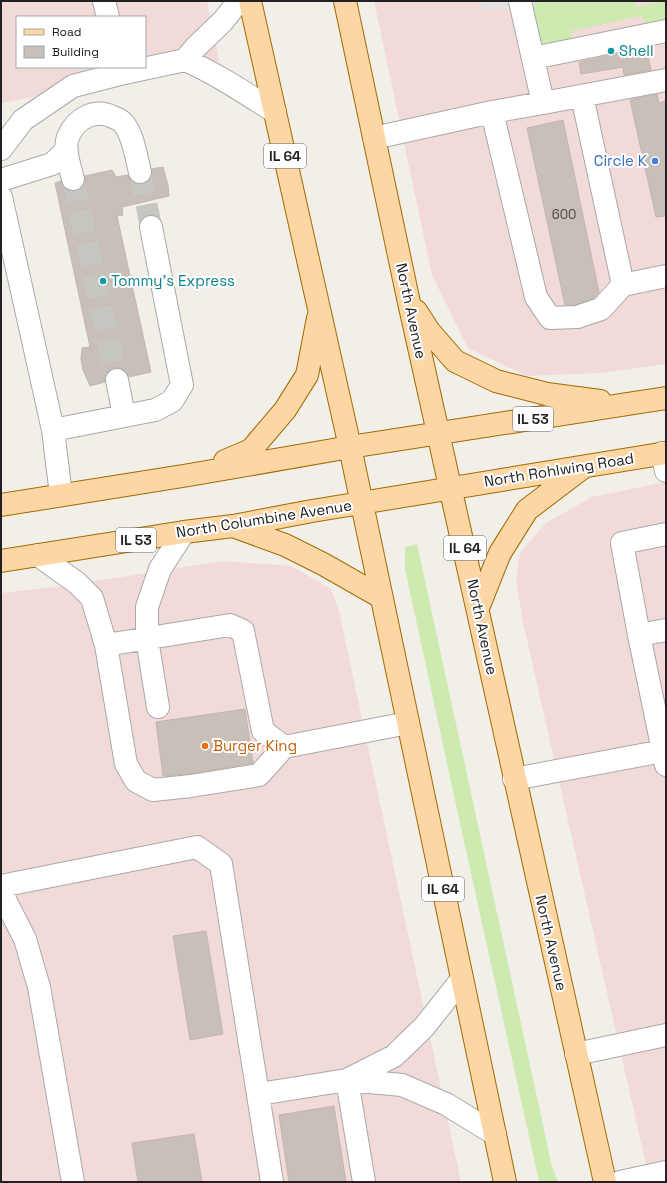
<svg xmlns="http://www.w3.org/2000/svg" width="667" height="1183" viewBox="0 0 667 1183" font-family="'Space Grotesk',sans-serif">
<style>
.commercial{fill:#f2dad9;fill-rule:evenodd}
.grass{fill:#cdebb0}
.parking{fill:#e2e2e2}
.building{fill:#c7bfb8;stroke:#c4b6ab}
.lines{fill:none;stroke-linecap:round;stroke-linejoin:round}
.minor-tunnel{stroke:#c8c6c1;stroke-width:22;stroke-dasharray:22 11;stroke-linecap:butt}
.minor-casing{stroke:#a9a9a9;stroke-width:24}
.major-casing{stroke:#a06b00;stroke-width:24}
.minor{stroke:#fff;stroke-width:22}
.major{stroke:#fcd6a4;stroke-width:22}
.culture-dot{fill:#0f9aa8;stroke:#fff;stroke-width:1.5}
.shop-dot{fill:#3f7fe0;stroke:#fff;stroke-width:1.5}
.food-dot{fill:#e8710a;stroke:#fff;stroke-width:1.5}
.labels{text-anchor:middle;stroke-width:4;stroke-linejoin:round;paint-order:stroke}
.number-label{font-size:13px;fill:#4b4948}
.shield{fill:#fff;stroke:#646464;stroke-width:1}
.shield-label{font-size:14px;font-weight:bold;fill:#222}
.culture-label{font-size:15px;fill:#0d838f;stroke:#fff;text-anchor:start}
.shop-label{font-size:15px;fill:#366cbe;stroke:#fff;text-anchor:end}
.street-label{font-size:15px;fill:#222;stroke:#fff}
.food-label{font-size:15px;fill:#c56008;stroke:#fff;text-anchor:start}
</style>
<rect width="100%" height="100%" fill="#f2efe9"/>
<path class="commercial" d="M 1,1 L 207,1 L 219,61 L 1,103 ZM 17,17 L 145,17 L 145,67 L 17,67 Z
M 374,1 L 666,1 L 666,364 L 601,373 L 526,376 L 468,348 L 432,275 Z
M 666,482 L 666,1182 L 650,1182 L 522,618 L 516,579 L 520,553 L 546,523 L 592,497 Z
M 222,561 L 291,566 L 331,589 L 339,611 L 461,1182 L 1,1182 L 1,593 L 64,586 Z"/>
<path class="grass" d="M 540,1 L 635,1 L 636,7 L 666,1 L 666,24 L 648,28 L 641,16 L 571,31 L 573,44 L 541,50 L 533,6 Z
M 417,544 L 545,1134 L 551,1163 L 558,1182 L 539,1182 L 534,1159 L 461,828 L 405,569 L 405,547 Z"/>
<path class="parking" d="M 480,1 L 540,1 L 533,6 L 482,11 Z"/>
<path class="building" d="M 646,48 L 651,70 L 624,75 L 623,67 L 581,74 L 579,62 Z
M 657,94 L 659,103 L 666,101 L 666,216 L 656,217 L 630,100 Z
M 563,120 L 599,292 L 594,298 L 575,305 L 565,305 L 527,128 Z
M 163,167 L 168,185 L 169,196 L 122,207 L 123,215 L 117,216 L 151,372 L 129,377 L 126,372 L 121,368 L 114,368 L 109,371 L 105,376 L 105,382 L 90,386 L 83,370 L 81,359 L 82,348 L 90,347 L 55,183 L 61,181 L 64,188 L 70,191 L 76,191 L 82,188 L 85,182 L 85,176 L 112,170 L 116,177 L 128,175 L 131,181 L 136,184 L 143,184 L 149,181 L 152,175 L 152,169 Z
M 245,709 L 253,763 L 189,774 L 163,776 L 156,722 Z
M 206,931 L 223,1034 L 190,1040 L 173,936 Z
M 334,1106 L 346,1182 L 289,1182 L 279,1115 Z
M 194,1134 L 202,1182 L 138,1182 L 132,1143 Z"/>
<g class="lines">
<path class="minor-tunnel" d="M 140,172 L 151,227
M 73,179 L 117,380"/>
<g class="minor-casing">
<path id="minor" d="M 104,1 L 108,17
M 239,1 L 223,21 L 195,48 L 185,60 C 217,74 245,93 275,112
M 520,1 L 543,103 L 666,80
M 533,58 L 666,31
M 582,96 L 623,285
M 543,103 L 492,112 L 536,297 L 550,318 L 577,317 L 601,309 L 623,285 L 666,276
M 374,138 L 492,112
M 1,149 L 23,120 L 73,86 L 120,74 L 185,60
M 73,179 C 70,166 63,149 68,137 C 76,118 95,108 113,117 C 115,118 119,119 121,121 C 133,131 136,157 140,172
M 1,180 L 52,164 L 66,151
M 1,197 L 53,430 L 61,495
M 117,380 L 124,416
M 53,430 L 155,410 L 172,401 L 182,385 L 151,227
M 662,453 L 666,471
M 666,534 L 622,543 L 639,635 L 666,765
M 38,555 L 77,583 L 92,598 L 106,645 L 126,764 L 136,781 L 153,790 L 191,786 L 259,775 L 284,747
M 639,635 L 666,630
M 106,645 L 230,625 L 243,631 L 263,731 L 284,747 L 408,723
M 158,707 L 147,639 L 147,607 L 160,569 L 184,532
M 514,779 L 663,751
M 1,886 L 197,847 L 221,864 L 272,1182
M 1,892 L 25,939 L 39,987 L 73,1182
M 576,1054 L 666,1035
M 347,1080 L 402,1085 L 446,1104 L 495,1134
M 347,1080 L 394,1056 L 424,1027 L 462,979
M 259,1094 L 347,1080 L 364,1182
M 620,1182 L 666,1172"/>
</g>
<g class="major-casing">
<path id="major" d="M 250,1 L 350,447 L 505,1182
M 345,1 L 408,298 L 605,1182
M 416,311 L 429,331 L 455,361 L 496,381 L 547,394 L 600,401
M 225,461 L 251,450 L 285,410 L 307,375 L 318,318
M 1,505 L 189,475 L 350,447 L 666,398
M 233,526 L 285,545 L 323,564 L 381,597
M 1,561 L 184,532 L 233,526 L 312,511 L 666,453
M 478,608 L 500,553 L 527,510 L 581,469"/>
</g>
<use href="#minor" class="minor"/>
<use href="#major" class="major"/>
</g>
<g class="culture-dot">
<circle cx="611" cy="51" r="4"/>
<circle cx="103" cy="281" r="4"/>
</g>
<circle class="shop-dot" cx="655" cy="161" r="4"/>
<circle class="food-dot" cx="205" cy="746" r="4"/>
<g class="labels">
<g class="number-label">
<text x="564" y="219">600</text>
</g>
<g class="shield">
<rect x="264" y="144" width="42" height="24" rx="3"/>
<rect x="513" y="407" width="40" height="24" rx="3"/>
<rect x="116" y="528" width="40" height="24" rx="3"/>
<rect x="444" y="536" width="42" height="24" rx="3"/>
<rect x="422" y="877" width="42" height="24" rx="3"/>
</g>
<g class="shield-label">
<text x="285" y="161">IL 64</text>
<text x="533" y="424">IL 53</text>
<text x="136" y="545">IL 53</text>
<text x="465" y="553">IL 64</text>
<text x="443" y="894">IL 64</text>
</g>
<g class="culture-label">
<text x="619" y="56">Shell</text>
<text x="111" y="286">Tommy's Express</text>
</g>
<g class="shop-label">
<text x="647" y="166">Circle K</text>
</g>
<g class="street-label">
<text transform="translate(411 311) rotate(78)" y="5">North Avenue</text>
<text transform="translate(559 470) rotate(-9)" y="5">North Rohlwing Road</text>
<text transform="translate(264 519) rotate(-9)" y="5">North Columbine Avenue</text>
<text transform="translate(482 627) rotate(78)" y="5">North Avenue</text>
<text transform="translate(551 943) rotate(77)" y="5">North Avenue</text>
</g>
<g class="food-label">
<text x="213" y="751">Burger King</text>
</g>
</g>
<rect width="667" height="1183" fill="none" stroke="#222222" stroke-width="4"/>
<rect x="16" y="16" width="130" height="52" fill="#ffffff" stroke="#a7a7a7"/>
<rect x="24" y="29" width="20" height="6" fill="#fcd6a4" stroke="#a7a7a7"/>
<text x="52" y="36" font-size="12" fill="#222222">Road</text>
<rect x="24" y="46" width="20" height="12" fill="#c7bfb8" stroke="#a7a7a7"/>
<text x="52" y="56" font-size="12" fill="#222222">Building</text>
</svg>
